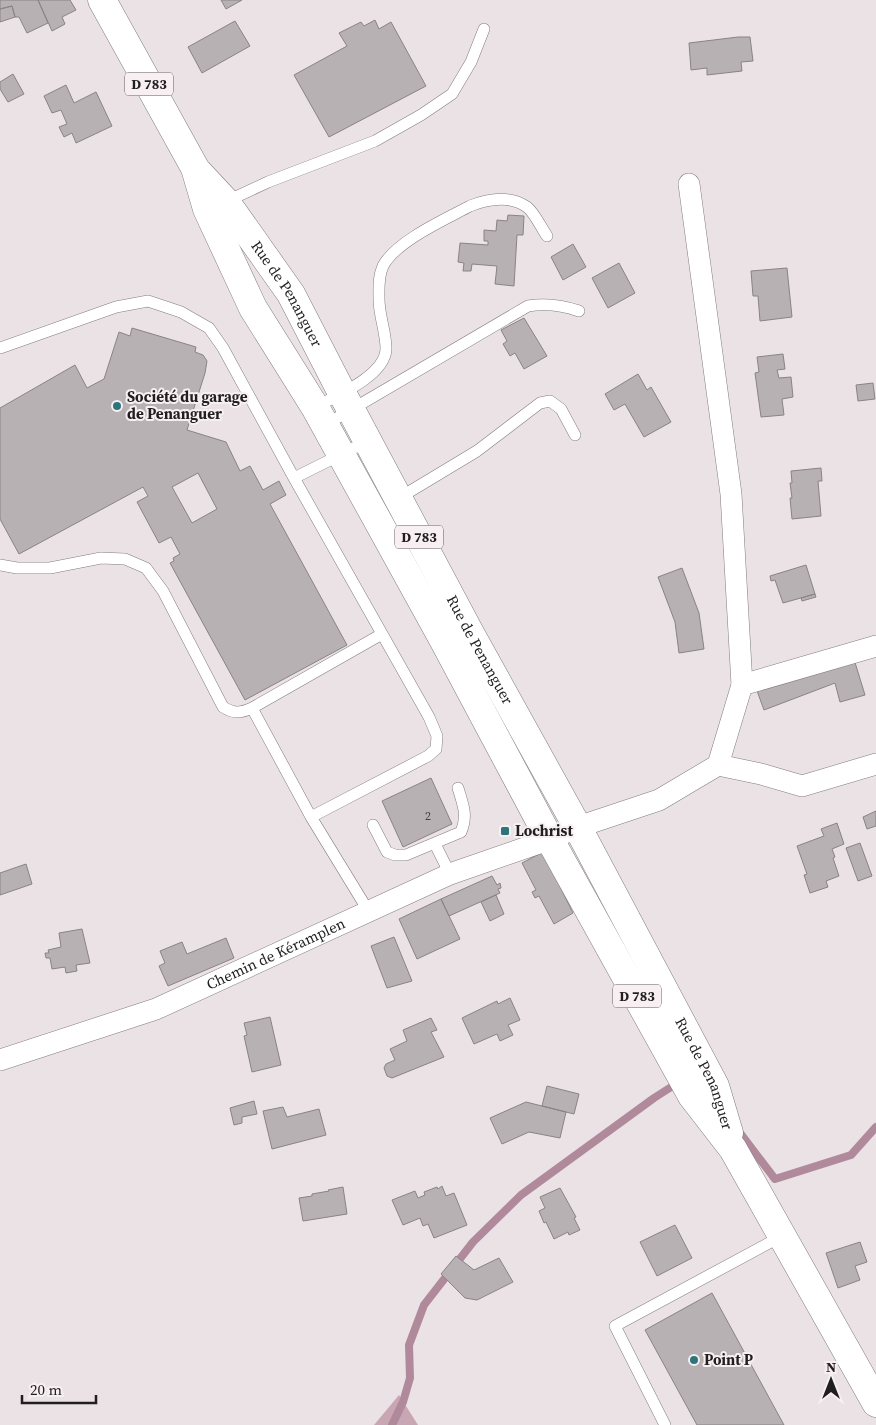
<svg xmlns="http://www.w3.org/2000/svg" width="876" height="1425" viewBox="0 0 876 1425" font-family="'Source Serif 4',serif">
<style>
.green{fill:#c9a6b4}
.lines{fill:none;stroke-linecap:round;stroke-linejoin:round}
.stream{stroke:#b08a9a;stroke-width:8}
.building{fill:#b8b1b3;stroke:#8a8386;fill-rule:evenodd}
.lane-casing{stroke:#837c7f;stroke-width:12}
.street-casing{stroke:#837c7f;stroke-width:22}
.primary-casing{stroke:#837c7f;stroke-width:29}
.lane{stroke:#fff;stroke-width:11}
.street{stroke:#fff;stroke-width:21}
.primary{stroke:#fff;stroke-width:28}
.poi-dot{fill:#2c767b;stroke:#f7eff2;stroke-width:2}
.labels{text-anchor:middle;stroke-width:4;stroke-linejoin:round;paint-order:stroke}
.number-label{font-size:12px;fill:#474344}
.shield{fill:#f7eff2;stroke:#615d5e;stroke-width:1}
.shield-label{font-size:14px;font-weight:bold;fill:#211e1f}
.street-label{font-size:15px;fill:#211e1f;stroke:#f7eff2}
.poi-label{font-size:15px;font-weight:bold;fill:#211e1f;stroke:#f7eff2;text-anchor:start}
</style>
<rect width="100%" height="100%" fill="#eae2e5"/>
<path class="green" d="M 399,1395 L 418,1425 L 374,1425 Z"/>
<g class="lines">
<path class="stream" d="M 737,1129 L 775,1179 L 851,1155 L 876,1127
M 392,1425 L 403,1402 L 410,1378 L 409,1345 L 424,1305 L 473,1242 L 521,1195 L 654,1098 L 679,1082"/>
</g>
<path class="building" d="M 0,0 L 38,0 L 48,23 L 27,33 L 19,17 L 15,17 L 12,6 L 0,9 Z
M 38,0 L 70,0 L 76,10 L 62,17 L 65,24 L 52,31 Z
M 221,0 L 242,0 L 226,9 Z
M 12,6 L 15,17 L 0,22 L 0,9 Z
M 375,20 L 379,29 L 391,22 L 426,86 L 329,137 L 294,75 L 347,46 L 339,33 L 361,22 L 364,26 Z
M 235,21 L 250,46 L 202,73 L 188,47 Z
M 738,37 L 750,37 L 753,61 L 741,62 L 742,71 L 707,75 L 707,68 L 691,70 L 689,43 Z
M 13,74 L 24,94 L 8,102 L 0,89 L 0,82 Z
M 66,85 L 74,103 L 96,92 L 112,126 L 76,143 L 72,133 L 64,137 L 59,127 L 67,124 L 61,110 L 52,113 L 44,96 Z
M 508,215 L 524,216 L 523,235 L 517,235 L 514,286 L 495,284 L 497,266 L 472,264 L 471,271 L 463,271 L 464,263 L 458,262 L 460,243 L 488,245 L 488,241 L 484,241 L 484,230 L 496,231 L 497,220 L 507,221 Z
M 573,244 L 586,267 L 563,280 L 551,257 Z
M 619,263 L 635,293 L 608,308 L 592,278 Z
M 787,268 L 792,317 L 760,321 L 758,296 L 753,296 L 751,271 Z
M 524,318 L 547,356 L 524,369 L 515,353 L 510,356 L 503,344 L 507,341 L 501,330 Z
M 132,328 L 196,347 L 195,352 L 203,355 L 207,361 L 205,373 L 187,430 L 226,442 L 240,471 L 250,466 L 263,490 L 279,481 L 286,495 L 270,504 L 347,645 L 245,700 L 170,563 L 174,561 L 173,558 L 180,554 L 171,537 L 159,543 L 137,502 L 148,496 L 143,487 L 19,554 L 0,519 L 0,408 L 75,365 L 87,388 L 104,379 L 119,332 L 130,336 ZM 198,473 L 217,509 L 192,523 L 172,487 Z
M 783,354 L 785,369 L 777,370 L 779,378 L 791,377 L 793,397 L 782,399 L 784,415 L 761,417 L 755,373 L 759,372 L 757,357 Z
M 638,374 L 647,390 L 651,387 L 671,422 L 644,437 L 625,404 L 614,410 L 605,394 Z
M 873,383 L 875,399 L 858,401 L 856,385 Z
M 821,468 L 822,481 L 818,481 L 821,516 L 792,519 L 790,498 L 792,498 L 790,483 L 792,483 L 791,471 Z
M 806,565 L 815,594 L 783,603 L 775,580 L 771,581 L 770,576 Z
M 682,568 L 699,613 L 704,649 L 679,653 L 675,622 L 658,577 Z
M 815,594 L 816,597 L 802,601 L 801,598 Z
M 853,656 L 865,695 L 840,702 L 835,683 L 764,710 L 756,688 Z
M 431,778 L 452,824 L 403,847 L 382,801 Z
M 876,811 L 876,826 L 867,829 L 863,817 Z
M 837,823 L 844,844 L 832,849 L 835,857 L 833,858 L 839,876 L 826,881 L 828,887 L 810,893 L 804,875 L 807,874 L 797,846 L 824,836 L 821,829 Z
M 860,843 L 872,876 L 858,881 L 846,848 Z
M 543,852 L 573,913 L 554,924 L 539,896 L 535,898 L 532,892 L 536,890 L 522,863 Z
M 26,864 L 32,884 L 0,895 L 0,873 Z
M 492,876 L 497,885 L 500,883 L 501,888 L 498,889 L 500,893 L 449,916 L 441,899 Z
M 496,895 L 504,914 L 490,921 L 481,902 Z
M 441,899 L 460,939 L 417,959 L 399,919 Z
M 82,929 L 90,963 L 76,965 L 77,971 L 66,973 L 65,967 L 52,969 L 50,958 L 46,958 L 45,953 L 49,953 L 48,950 L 61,947 L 59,933 Z
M 394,937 L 412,981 L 387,988 L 371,946 Z
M 226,938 L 234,958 L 168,986 L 159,966 L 165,963 L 160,951 L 182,942 L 187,954 Z
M 510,998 L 520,1020 L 508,1025 L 513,1035 L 500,1041 L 497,1034 L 474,1044 L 462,1018 L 497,1001 L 498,1004 Z
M 270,1017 L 281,1065 L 252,1072 L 244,1036 L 247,1035 L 244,1023 Z
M 431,1018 L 437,1030 L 431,1032 L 444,1057 L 392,1078 L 387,1076 L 384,1068 L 386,1064 L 395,1060 L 390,1049 L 407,1041 L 403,1030 Z
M 547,1086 L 579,1094 L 574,1114 L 542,1106 Z
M 254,1101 L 257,1114 L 242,1117 L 242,1123 L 234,1125 L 230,1108 Z
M 526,1102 L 566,1112 L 560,1138 L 529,1132 L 502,1144 L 490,1118 Z
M 283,1107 L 287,1117 L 319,1109 L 326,1135 L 272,1149 L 263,1111 Z
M 442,1186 L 446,1196 L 454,1193 L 467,1225 L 434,1238 L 428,1224 L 423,1226 L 420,1218 L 403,1225 L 392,1200 L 415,1191 L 418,1198 L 425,1195 L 424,1192 L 437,1187 L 438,1189 Z
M 343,1187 L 347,1214 L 303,1221 L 299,1198 L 312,1196 L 312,1194 L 329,1191 L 328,1190 Z
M 560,1188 L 576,1217 L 574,1218 L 580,1230 L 569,1235 L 568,1232 L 554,1239 L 546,1222 L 544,1223 L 539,1211 L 545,1208 L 540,1197 Z
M 675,1225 L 692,1258 L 657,1276 L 640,1242 Z
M 860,1242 L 867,1262 L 855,1266 L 860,1280 L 838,1288 L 826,1253 Z
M 456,1256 L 474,1270 L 499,1258 L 513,1282 L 477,1300 L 465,1298 L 441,1274 Z
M 712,1293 L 784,1425 L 697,1425 L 645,1330 Z"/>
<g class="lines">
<g class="lane-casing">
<path id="lane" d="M 225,202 L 268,182 L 375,141 L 421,115 L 452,94 L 471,62 L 484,29
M 0,348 L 116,307 L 148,301 L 181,312 L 209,328 L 223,348 L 294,478 L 429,717 L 437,736 L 436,749 L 428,756 L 311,817
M 315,407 C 336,396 385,376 386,349 C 386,332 379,316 379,299 C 379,288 378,277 383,266 C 396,241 446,219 470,206 C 488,199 510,195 527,207 C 534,212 542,229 547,236
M 325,425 L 528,306 C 546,303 562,305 579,311
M 294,478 L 368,441
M 399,498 L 477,451 L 540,403 L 550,401 L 561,409 L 575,435
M 0,565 L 17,568 L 50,568 L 101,558 L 125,559 L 146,568 L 163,591 L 223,707 C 234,714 241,713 252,708 L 382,634
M 252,708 L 311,817 L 369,912
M 373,825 L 387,852 L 395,855 L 406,855 L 461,832 C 468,815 463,805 458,788
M 435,844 L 450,874
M 665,1425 L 615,1326 L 782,1236"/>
</g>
<g class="street-casing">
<g id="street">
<path d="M 689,184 L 731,494 L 742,685"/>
<path d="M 718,765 L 761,774 L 802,786 L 876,764"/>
<path id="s1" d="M 0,1060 L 156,1009 L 450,874 L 539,843 L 590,823 L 659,800 L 718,765 L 742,685 L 876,646"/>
</g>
</g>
<g class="primary-casing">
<g id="primary">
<path d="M 102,0 L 195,168 L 207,209 L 253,308 L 315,407 L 444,641 L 549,838 L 692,1096 L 733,1149 L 876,1403"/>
<path id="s2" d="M 199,173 L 226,202 L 291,294 L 342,393 L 470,633 L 578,828 L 715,1086 L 729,1133"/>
</g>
</g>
<use href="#lane" class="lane"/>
<use href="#street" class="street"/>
<use href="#primary" class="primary"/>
</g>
<g class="poi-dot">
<circle cx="117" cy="406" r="5"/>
<rect x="500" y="826" width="10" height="10" rx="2.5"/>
<circle cx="694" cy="1360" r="5"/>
</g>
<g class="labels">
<g class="number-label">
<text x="428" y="820">2</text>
</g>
<g class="shield">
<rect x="125" y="72.5" width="48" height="23" rx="4"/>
<rect x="395" y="525.5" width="48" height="23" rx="4"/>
<rect x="613" y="984.5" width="48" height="23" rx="4"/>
</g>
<g class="shield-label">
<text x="149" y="89">D 783</text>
<text x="419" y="542">D 783</text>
<text x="637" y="1001">D 783</text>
</g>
<g class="street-label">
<text dy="5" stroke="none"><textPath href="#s2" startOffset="150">Rue de Penanguer</textPath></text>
<text dy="5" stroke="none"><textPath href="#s2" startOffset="555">Rue de Penanguer</textPath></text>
<text dy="5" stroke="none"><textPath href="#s1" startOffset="296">Chemin de Kéramplen</textPath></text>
<text dy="5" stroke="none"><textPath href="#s2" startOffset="1035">Rue de Penanguer</textPath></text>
</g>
<g class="poi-label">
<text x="127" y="402">Société du garage<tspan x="127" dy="17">de Penanguer</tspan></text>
<text x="515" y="836">Lochrist</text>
<text x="704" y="1365">Point P</text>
</g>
</g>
<g transform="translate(831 1380)" stroke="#f7eff2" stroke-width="4" paint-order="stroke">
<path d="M0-4L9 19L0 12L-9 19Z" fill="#211e1f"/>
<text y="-8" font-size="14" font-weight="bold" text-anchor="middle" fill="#211e1f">N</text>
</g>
<path d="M22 1395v8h74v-8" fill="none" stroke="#211e1f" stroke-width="2.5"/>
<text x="30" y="1395" font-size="15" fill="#211e1f" stroke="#f7eff2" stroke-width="4" paint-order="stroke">20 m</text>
</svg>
